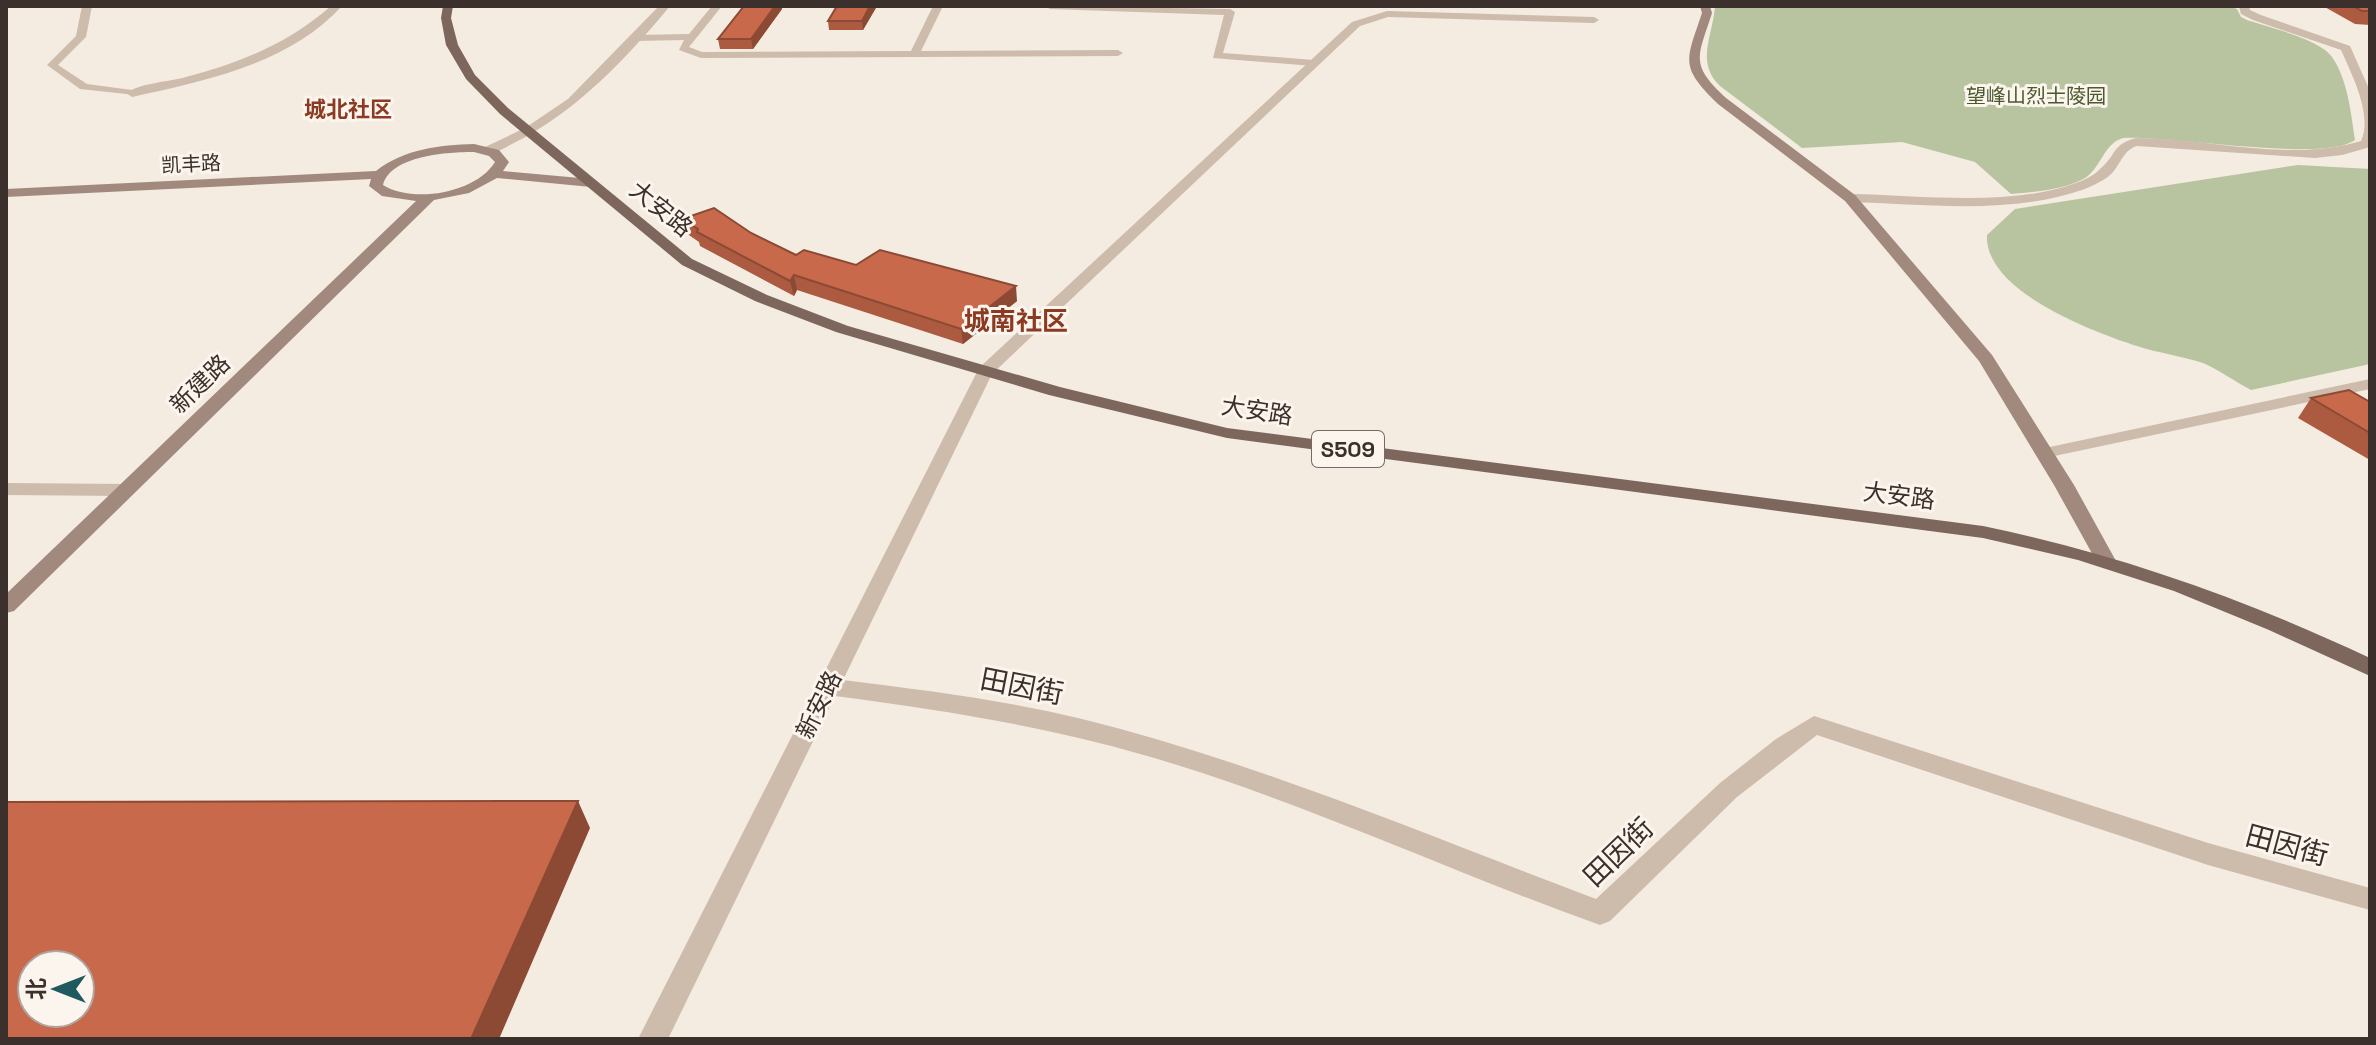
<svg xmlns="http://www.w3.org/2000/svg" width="2376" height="1045" viewBox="0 0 2376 1045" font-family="'Space Grotesk','Noto Sans SC',sans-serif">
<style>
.green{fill:#b8c4a0}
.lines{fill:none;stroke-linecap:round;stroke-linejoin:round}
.lane{fill:#cdbbac;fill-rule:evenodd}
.street{fill:#cdbbac;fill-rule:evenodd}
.secondary{fill:#a18a7d;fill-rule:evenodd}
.primary{fill:#7d675c;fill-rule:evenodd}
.wall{fill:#ac5a40}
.shaded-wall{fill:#8c4a34}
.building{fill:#c8694b;stroke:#8c4a34;stroke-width:2;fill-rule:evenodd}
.labels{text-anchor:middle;stroke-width:6;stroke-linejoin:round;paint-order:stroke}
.far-park-label{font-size:20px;fill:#4a5a2e;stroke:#fbf5ee}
.far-street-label{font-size:20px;fill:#3b302b;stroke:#fbf5ee}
.far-neighbourhood-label{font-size:22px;font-weight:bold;fill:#8c3b22;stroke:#fbf5ee}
.shield{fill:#fbf5ee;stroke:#756b66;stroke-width:2}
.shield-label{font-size:22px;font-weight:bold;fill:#3b302b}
.street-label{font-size:24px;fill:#3b302b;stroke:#fbf5ee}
.neighbourhood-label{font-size:26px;font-weight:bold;fill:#8c3b22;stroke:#fbf5ee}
.near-street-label{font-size:28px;fill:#3b302b;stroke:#fbf5ee}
</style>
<rect width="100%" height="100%" fill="#f4ebe1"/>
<path class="green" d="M 1715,6 L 2228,6 L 2237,9 L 2241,17 L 2247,20 C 2267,27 2320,39 2332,57 C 2348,80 2351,114 2355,140 C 2323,163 2170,135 2123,138 C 2104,143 2101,168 2085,178 C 2064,190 2034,192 2011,194 L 1975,162 L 1902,142 L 1802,148 L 1720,86 C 1695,62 1713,36 1715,6 Z
M 2298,165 L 2370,169 L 2370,364 L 2251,390 C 2236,382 2219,370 2203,363 C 2182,356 2158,353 2137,346 C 2093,332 1984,291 1987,235 L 2015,209 Z"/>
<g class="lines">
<path class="lane" d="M 82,6 L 92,6 L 86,37 L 58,65 L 87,84 L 132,90 L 136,91 L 136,95 L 80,89 L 47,65 L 76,36 Z
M 712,6 L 722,6 L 689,47 L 702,52 L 911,51 L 933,6 L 943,6 L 921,51 L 1118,50 L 1123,53 L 1118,56 L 701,58 L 679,50 L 684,40 L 634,41 L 629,38 L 634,35 L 689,34 Z
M 1045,6 L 1230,9 L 1235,12 L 1223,53 L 1314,60 L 1319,63 L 1314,66 L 1213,58 L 1224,15 L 1050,9 Z
M 2370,379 L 2370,389 L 2045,458 L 2037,453 L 2045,448 Z"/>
<path class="street" d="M 331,6 L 342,6 C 289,64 205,81 132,97 L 126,93 C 141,83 168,82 186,77 C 240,63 289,43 331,6 Z
M 659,6 L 670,6 C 626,59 575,113 512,144 C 503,149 494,155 483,154 L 483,148 L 525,128 L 568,99 Z
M 2239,6 L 2249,6 L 2250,10 L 2261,15 L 2350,46 L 2370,91 L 2370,147 L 2342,155 L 2315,158 L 2137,146 C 2124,150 2122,161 2113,172 C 2106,180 2092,186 2082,190 C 2009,215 1925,204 1850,202 L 1843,198 L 1850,194 C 1919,195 2008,207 2073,184 C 2082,181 2094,176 2100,169 C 2117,155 2111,145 2136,138 C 2210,138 2288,163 2361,141 C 2373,115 2352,75 2341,50 L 2253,20 L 2241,14 Z
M 1387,11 L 1594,17 L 1599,20 L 1594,23 L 1388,17 L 1360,26 L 992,374 L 843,680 C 923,690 1004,700 1082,719 C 1259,763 1426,835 1596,899 L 1720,783 L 1776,739 L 1814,716 L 2208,843 L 2370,888 L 2370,910 L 2208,865 L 1817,735 L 1737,797 L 1610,921 L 1600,925 C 1457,874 1319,809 1174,764 C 1063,729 950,711 835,696 L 668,1039 L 638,1039 L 979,368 L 1352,22 Z
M 6,483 L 126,484 L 136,490 L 126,496 L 6,495 Z"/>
<path class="secondary" d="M 1700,6 L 1710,6 L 1712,13 C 1698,57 1689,64 1726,98 L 1855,195 L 1992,355 L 2074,485 L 2116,561 L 2113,566 L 2099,566 L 2054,485 L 1979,361 L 1845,201 L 1718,104 C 1679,66 1686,61 1702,13 Z
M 474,144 L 499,150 L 509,162 L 503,171 L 591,179 L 598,183 L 591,187 L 497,178 L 469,193 L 434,200 L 14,611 L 6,613 L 6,594 L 416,201 L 382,196 L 369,186 L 371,179 L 6,197 L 6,189 L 376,171 C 404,149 439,145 474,144 ZM 474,152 L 489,156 L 495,162 C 476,193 413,204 383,185 C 391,155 449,152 474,152 Z"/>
<path class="primary" d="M 443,6 L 453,6 L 451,18 L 458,45 L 475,75 L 508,108 L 692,259 L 767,295 L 848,326 L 1060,387 L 1227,428 L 1983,526 C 2118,554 2245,599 2370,658 L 2370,676 L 2269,630 L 2174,591 L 2078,560 L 1983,538 L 1227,438 L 1049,395 L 836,332 L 755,301 L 682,265 L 500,114 L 466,79 L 446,45 L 441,18 Z"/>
</g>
<path class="wall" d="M 837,6 L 877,6 L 863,30 L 829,30 L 828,21 Z
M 2323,6 L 2370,6 L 2370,25 L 2355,24 Z
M 782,9 L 753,49 L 720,49 L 718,39 Z
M 682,219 L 751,233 L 796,255 L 856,265 L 1017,301 L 963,344 L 797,290 L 794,296 L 700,246 L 699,242 L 686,233 Z
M 2311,398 L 2370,402 L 2370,460 L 2298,418 Z"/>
<path class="shaded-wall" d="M 775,6 L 782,6 L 782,9 L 753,49 L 751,39 Z
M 870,6 L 877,6 L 863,30 L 862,21 Z
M 794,275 L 797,290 L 794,296 L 790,281 Z
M 1016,286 L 1017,301 L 963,344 L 961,329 Z
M 578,801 L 590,828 L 499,1039 L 471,1039 Z"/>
<path class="building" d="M 744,6 L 775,6 L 751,39 L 718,39 Z
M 837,6 L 870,6 L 862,21 L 828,21 Z
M 2353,6 L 2370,6 L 2370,11 L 2362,11 Z
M 714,208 L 751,233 L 796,255 L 804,250 L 856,265 L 880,250 L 1016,286 L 961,329 L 794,275 L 790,281 L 697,232 L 698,229 L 682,219 Z
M 2349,390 L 2370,402 L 2370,433 L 2311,398 Z
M 578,801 L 471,1039 L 6,1039 L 6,802 ZM 32,965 L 80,965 L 80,1013 L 32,1013 Z"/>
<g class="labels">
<g class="far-park-label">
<text x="2036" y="103">望峰山烈士陵园</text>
</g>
<g class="far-street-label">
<text transform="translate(191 164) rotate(-3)" y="7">凯丰路</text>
</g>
<g class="far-neighbourhood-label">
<text x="348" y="117">城北社区</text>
</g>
<rect class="shield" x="1312" y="431" width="72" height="36" rx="6"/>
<g class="shield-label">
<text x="1348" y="457">S509</text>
</g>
<g class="street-label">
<text transform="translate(661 209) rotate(39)" y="8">大安路</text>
<text transform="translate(200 384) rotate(-44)" y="8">新建路</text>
<text transform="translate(1257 411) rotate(9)" y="8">大安路</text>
<text transform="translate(1899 496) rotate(7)" y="8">大安路</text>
<text transform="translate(819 705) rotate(-64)" y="8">新安路</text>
</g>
<g class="neighbourhood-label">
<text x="1016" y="330">城南社区</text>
</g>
<g class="near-street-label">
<text transform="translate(1022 686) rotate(11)" y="10">田因街</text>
<text transform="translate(2287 845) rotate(15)" y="10">田因街</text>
<text transform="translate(1618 852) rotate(-44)" y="10">田因街</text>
</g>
</g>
<rect width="2376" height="1045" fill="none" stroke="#3b302b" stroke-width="16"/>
<g transform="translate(56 989) rotate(270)"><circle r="38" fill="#fbf5ee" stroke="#aea6a0" stroke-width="2"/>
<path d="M0-6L14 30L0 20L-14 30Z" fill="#1f5a5e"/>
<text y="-12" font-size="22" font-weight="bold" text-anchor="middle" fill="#3b302b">北</text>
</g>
</svg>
